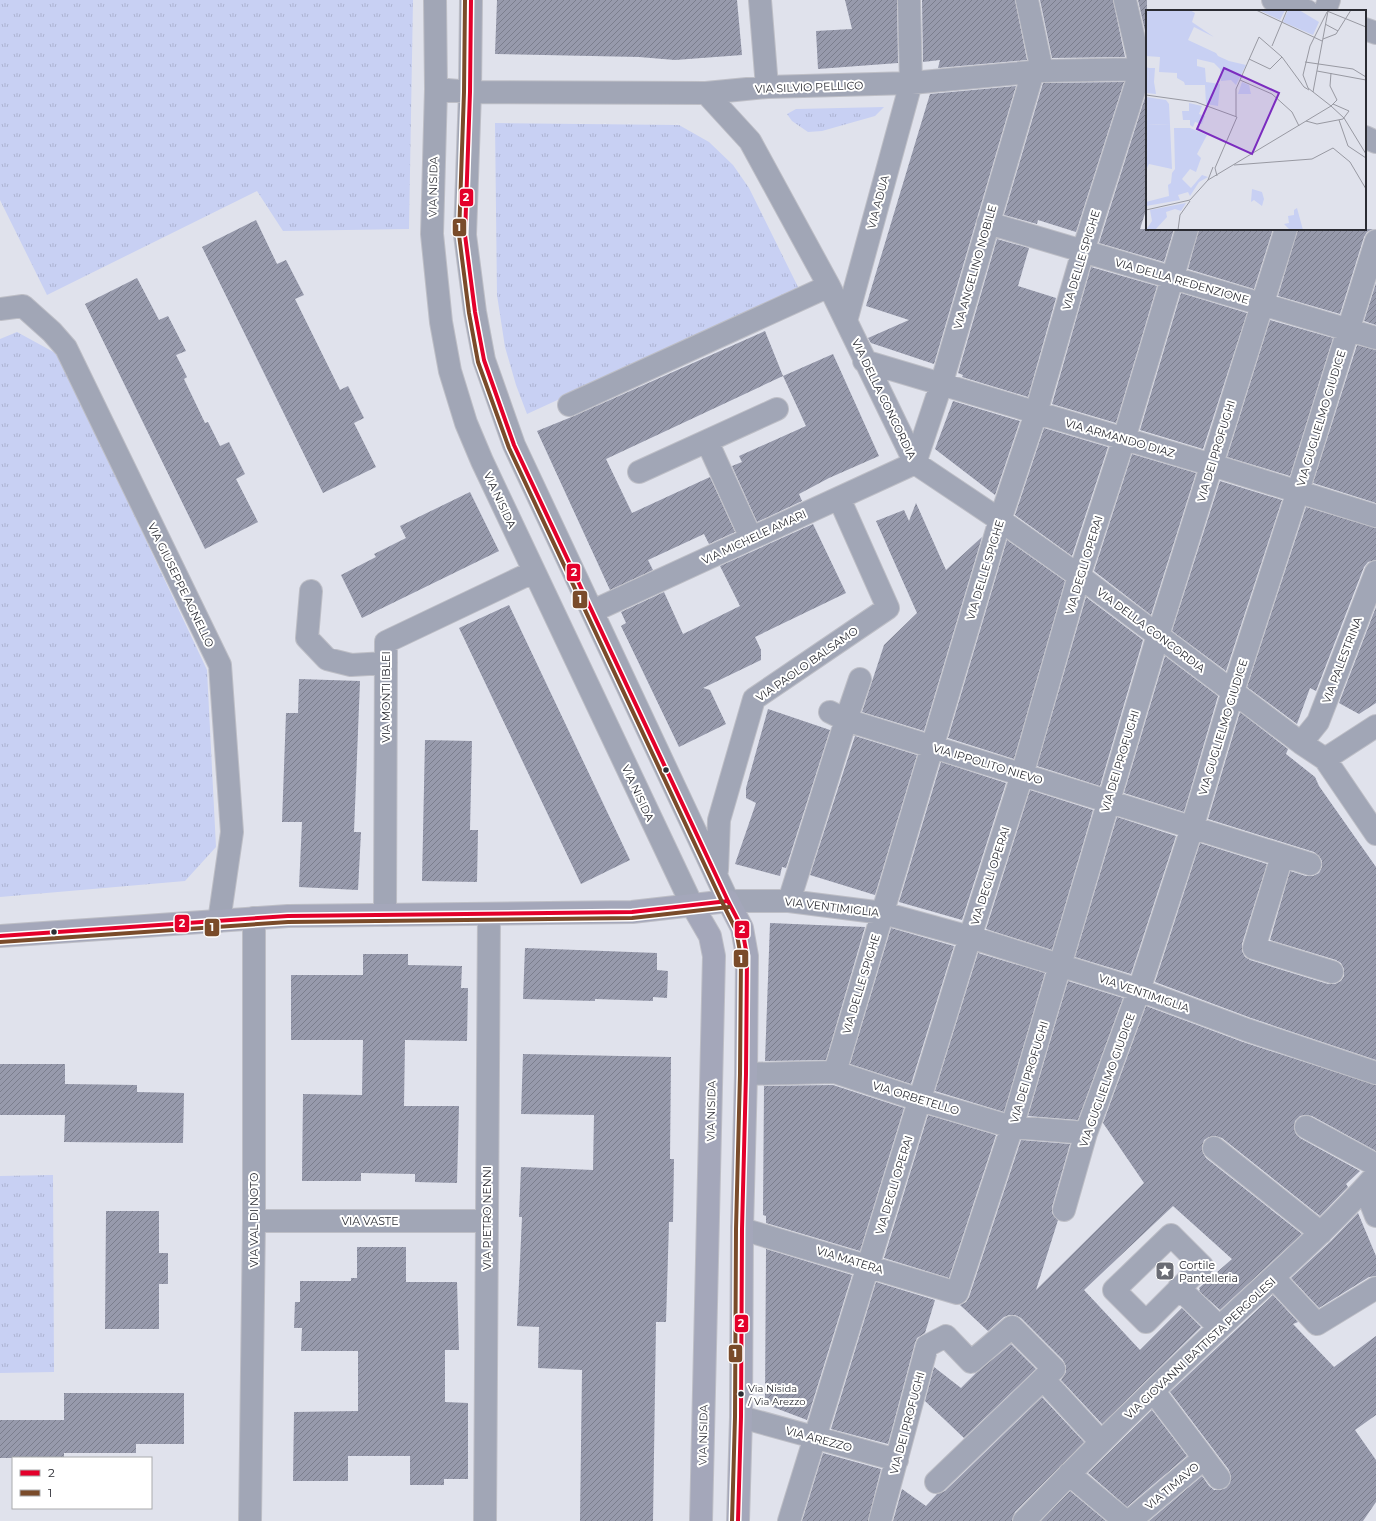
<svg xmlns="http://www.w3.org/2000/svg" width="1376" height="1521" viewBox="0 0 1376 1521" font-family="Montserrat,sans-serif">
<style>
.grass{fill:url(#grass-tufts)}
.building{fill:url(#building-hatch)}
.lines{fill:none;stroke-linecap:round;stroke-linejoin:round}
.minor-casing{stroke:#bdbec6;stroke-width:24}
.major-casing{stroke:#bdbec6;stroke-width:24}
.minor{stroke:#a1a6b6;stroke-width:22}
.major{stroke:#a4a7ba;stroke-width:22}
.bus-1-casing{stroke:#fff;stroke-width:7}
.bus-2-casing{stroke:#fff;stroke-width:7}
.bus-1{stroke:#e4002b;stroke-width:4}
.bus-2{stroke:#7a4b2a;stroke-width:4}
.bus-dot{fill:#2b2c33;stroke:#fff;stroke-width:1.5}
.labels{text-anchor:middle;stroke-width:4;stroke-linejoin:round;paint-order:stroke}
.bus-label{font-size:10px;fill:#2b2c33;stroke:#fff;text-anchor:start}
.street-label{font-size:11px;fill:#2b2c33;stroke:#fff}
.poi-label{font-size:11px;fill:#2b2c33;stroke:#fff;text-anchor:start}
.inset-road{fill:none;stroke:#9899a2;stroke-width:1}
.view{fill:#7b2cbf;fill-opacity:0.15;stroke:#7b2cbf;stroke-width:2}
.inset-edge{fill:none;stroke:#2b2c33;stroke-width:2}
.line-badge{stroke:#fff;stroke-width:1.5}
.badge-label{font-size:11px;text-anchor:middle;font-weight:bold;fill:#fff}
</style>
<defs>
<pattern id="grass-tufts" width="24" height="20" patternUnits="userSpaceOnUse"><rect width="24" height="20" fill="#c8d0f3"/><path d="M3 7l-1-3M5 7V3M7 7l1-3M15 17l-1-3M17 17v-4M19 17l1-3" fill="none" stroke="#acb3d1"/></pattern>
<pattern id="building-hatch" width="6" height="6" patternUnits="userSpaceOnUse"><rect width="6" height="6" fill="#979aac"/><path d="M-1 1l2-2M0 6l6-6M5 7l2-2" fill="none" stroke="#7b7e8d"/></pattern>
</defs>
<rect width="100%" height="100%" fill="#e0e2ec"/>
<path class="grass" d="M 0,0 L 413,0 L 409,229 L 283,231 L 257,191 L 47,295 L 0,200 Z
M 884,107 L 875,116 L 822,131 L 808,132 L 792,121 L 787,114 L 796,109 Z
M 495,123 L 679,125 L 709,142 L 733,165 L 749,188 L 799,289 L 527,414 L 516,385 L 505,347 L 497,295 Z
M 17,332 L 59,355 L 207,670 L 216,847 L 185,881 L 0,897 L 0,339 Z
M 53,1175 L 54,1372 L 0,1373 L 0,1176 Z"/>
<path class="building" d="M 497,0 L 737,0 L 742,55 L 675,60 L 639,57 L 495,54 Z
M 845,0 L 897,0 L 898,63 L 818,69 L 816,31 L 852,29 Z
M 922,0 L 1015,0 L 1027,60 L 938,68 L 940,60 L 923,62 Z
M 1040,0 L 1113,0 L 1125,57 L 1052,58 Z
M 1138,0 L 1147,0 L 1147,40 Z
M 1124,82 L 1076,232 L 1038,220 L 1037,224 L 1004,215 L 1043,83 Z
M 1016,86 L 934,364 L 871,343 L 868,338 L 909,320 L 866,306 L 930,94 Z
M 1147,91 L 1147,207 L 1140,229 L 1174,229 L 1164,262 L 1099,243 Z
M 256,220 L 277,264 L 286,260 L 304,295 L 295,299 L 340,390 L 348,386 L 364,418 L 354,423 L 376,467 L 323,493 L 202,247 Z
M 1199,229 L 1273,229 L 1254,289 L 1188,269 Z
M 1298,229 L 1373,229 L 1367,232 L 1364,237 L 1340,314 L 1278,296 Z
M 997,239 L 1029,248 L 1018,286 L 1056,298 L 1028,397 L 962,377 L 963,375 L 958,373 Z
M 1091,267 L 1157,286 L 1116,423 L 1052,404 Z
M 137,278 L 159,320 L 168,316 L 186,351 L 176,355 L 187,377 L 184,379 L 205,423 L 208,422 L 220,446 L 229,442 L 245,474 L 236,479 L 258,522 L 205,549 L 85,304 Z
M 1376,283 L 1376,325 L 1364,321 Z
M 1181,293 L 1247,313 L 1203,449 L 1140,430 Z
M 1270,320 L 1333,338 L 1290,476 L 1227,457 Z
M 765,331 L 783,376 L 606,459 L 632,513 L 710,477 L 735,532 L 709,544 L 704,534 L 648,560 L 653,570 L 610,590 L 537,431 L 574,416 Z
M 1357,345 L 1376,350 L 1376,503 L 1313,483 Z
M 833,354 L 879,456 L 829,478 L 799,494 L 802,501 L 757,522 L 732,466 L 742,462 L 739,456 L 806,426 L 783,376 Z
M 953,401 L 1020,421 L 995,495 L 935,449 Z
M 1044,428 L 1108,447 L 1072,556 L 1015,515 Z
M 1132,454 L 1196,473 L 1151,615 L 1094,571 Z
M 1220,481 L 1282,500 L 1226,671 L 1172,631 Z
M 470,492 L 499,551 L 362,618 L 341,575 L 376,557 L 374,554 L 406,538 L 400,526 Z
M 916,503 L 946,570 L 982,537 L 924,731 L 862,712 L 884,645 L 917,613 L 876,521 L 904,510 L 909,521 Z
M 1306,507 L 1376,528 L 1376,560 L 1368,562 L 1364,567 L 1316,691 L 1310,688 L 1297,724 L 1247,687 Z
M 813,524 L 846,593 L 755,637 L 761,650 L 761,660 L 703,688 L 710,690 L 726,724 L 679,747 L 621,626 L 626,623 L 621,612 L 664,592 L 683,634 L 740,606 L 720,566 Z
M 1007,540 L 1065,581 L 1014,759 L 948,738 Z
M 1086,597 L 1143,640 L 1100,786 L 1037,766 Z
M 509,605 L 630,860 L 581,884 L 459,628 Z
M 1376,607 L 1376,703 L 1359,714 L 1339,703 Z
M 1165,656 L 1218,696 L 1184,812 L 1124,793 Z
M 299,679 L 360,681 L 354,832 L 361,832 L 358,890 L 299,887 L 302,822 L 282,822 L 286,713 L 298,713 Z
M 768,709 L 830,730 L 786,868 L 782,867 L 780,876 L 735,864 L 756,803 L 746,798 L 746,788 Z
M 1240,712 L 1288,749 L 1286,754 L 1315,777 L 1319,786 L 1376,867 L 1376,1060 L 1251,1018 L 1155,982 L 1200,843 L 1267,864 L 1242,944 L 1242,951 L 1245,957 L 1250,960 L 1328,984 L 1335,984 L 1341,981 L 1344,976 L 1344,969 L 1341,963 L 1336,960 L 1270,940 L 1290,871 L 1306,876 L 1313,876 L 1319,873 L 1322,867 L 1322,861 L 1319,856 L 1314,852 L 1208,819 Z
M 855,736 L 917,755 L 875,895 L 810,875 Z
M 425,740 L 472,741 L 470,830 L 478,830 L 477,882 L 422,881 Z
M 941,762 L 1006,783 L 962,920 L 899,902 Z
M 1030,790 L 1093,810 L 1052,950 L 986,929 Z
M 1117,817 L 1176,836 L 1131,974 L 1075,957 Z
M 770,923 L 865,927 L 826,1060 L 765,1061 Z
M 891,928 L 954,946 L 911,1084 L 850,1064 Z
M 525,948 L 657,953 L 657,970 L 668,971 L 667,998 L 653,997 L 653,1001 L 595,999 L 595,1001 L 523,999 Z
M 978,953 L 1045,973 L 1004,1112 L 935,1091 Z
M 363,954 L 408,954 L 408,965 L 462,966 L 461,988 L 468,988 L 467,1041 L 405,1040 L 404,1106 L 459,1106 L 457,1183 L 415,1182 L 415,1174 L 361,1173 L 361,1181 L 302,1181 L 303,1094 L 362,1095 L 363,1040 L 291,1040 L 291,975 L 363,975 Z
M 1068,981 L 1123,998 L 1078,1120 L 1028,1116 Z
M 1146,1006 L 1243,1042 L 1376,1085 L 1376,1151 L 1312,1116 L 1305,1115 L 1300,1116 L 1295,1121 L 1294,1128 L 1296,1134 L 1300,1138 L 1360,1171 L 1346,1184 L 1348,1187 L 1320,1216 L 1222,1138 L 1215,1136 L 1209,1137 L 1204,1140 L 1202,1147 L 1203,1153 L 1206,1158 L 1302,1234 L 1220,1310 L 1199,1291 L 1200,1290 L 1199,1288 L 1232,1259 L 1173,1206 L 1084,1290 L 1140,1350 L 1182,1308 L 1201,1327 L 1102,1424 L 1061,1380 L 1066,1372 L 1066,1366 L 1063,1360 L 1021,1318 L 1015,1315 L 1009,1315 L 1004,1317 L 988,1331 L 960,1305 L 966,1302 L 969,1297 L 1021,1140 L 1070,1144 L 1052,1207 L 1052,1213 L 1058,1220 L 1036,1290 L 1144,1183 L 1103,1123 Z
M 523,1054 L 671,1057 L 670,1159 L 674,1159 L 673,1222 L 669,1222 L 666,1322 L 656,1322 L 653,1521 L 580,1521 L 582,1370 L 538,1368 L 539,1327 L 517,1326 L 522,1217 L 519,1217 L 521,1167 L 593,1170 L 594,1115 L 521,1114 Z
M 0,1064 L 65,1064 L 65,1084 L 137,1085 L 137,1092 L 184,1093 L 183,1143 L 64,1142 L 65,1115 L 0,1115 Z
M 833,1085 L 904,1108 L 860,1251 L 766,1223 L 766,1216 L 763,1215 L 764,1086 Z
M 928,1115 L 996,1135 L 949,1278 L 884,1258 Z
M 106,1211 L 159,1211 L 159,1253 L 168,1253 L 168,1284 L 159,1284 L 159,1329 L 105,1329 Z
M 1358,1213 L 1376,1256 L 1376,1276 L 1369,1277 L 1319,1308 L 1291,1278 L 1331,1241 Z
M 357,1247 L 406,1247 L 406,1282 L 457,1282 L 459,1350 L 445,1350 L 445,1402 L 468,1403 L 468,1479 L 444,1479 L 444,1485 L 410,1485 L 410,1456 L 348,1456 L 348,1481 L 293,1481 L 294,1412 L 358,1411 L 358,1351 L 301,1351 L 302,1328 L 294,1328 L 295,1302 L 300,1302 L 300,1281 L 351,1281 L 351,1278 L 357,1278 Z
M 766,1249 L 852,1275 L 807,1420 L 765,1404 Z
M 876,1282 L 935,1300 L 925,1333 L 917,1338 L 915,1343 L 888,1444 L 831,1429 Z
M 1273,1295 L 1298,1322 L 1293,1324 L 1334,1367 L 1376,1336 L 1376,1415 L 1355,1430 L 1376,1460 L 1376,1502 L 1363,1521 L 1149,1521 L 1202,1476 L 1209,1486 L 1214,1490 L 1220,1490 L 1226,1488 L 1230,1483 L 1231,1477 L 1229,1470 L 1170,1392 Z
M 1011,1344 L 1036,1369 L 964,1438 L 925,1401 L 934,1367 L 961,1388 L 976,1373 Z
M 64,1393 L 184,1393 L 184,1444 L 136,1444 L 136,1453 L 64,1453 L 64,1458 L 0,1458 L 0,1420 L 64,1420 Z
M 1042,1397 L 1084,1442 L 1015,1512 L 1012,1521 L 893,1521 L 902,1489 L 926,1506 L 937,1494 L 945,1491 Z
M 1152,1410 L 1187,1456 L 1127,1507 L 1088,1473 Z
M 823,1453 L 881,1469 L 868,1521 L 802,1521 Z
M 1070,1491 L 1106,1521 L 1041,1521 Z"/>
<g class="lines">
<g class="minor-casing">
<path id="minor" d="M 435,0 L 436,89 L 432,234 L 441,322 L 450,371 L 466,423 L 482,461 L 692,905
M 471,0 L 470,92 L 465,235 L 475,312 L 484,360 L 514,445 L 728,901 L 789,901 L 883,913 L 970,937 L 1139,990 L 1247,1030 L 1376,1073
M 760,0 L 767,87
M 1027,0 L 1042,71
M 1273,0 L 1307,11
M 1325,11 L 1329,0
M 1365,29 L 1376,33
M 436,89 L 470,92 L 706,93 L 767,87 L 911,83 L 1042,71 L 1141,69 L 1147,71
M 706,93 L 750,141 L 829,286 L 915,463 L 1000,520 L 1079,576 L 1301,743 L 1325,759 L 1376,834
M 1365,137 L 1376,142
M 988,223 L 1376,338
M 0,309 L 23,306 L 52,332 L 66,348 L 220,665 L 232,832 L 219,921
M 846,321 L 911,83 L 909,0
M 864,361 L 1212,465 L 1376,516
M 569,405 L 829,286
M 707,441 L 751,538
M 639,472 L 777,409
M 311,591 L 307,638 L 327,659 L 351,665 L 386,663
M 593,611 L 915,463 L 941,385 L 1033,72
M 830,712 L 846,720 L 860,679
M 1301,743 L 1318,722 L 1376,572
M 1325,759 L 1376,726
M 1282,856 L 1254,948 L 1332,972
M 717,870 L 719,820 L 754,699 L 888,608 L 839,498
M 789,901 L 846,720 L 1310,864
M 385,915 L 386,642 L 533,572
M 835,1072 L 1000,520 L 1036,413 L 1083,251 L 1141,69 L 1125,0
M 746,1074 L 835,1072 L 920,1100 L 1012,1127 L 1086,1133
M 1306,1127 L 1376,1165
M 1214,1148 L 1321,1233
M 1365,1188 L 1376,1216
M 1064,1210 L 1086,1133 L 1139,990 L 1192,828 L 1233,691 L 1298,491 L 1376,241
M 254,1221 L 487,1221
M 742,1229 L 957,1293 L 1012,1127 L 1158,635 L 1286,229
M 1171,1235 L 1202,1266 L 1146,1322 L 1114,1290 Z
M 1274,1278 L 1317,1324 L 1376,1288
M 1179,1288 L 1219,1327
M 741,1417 L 897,1460
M 1204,1458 L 1219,1478
M 1069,1474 L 1125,1521
M 936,1482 L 1043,1379
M 250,1521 L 254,1221 L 254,918
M 485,1521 L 489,914
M 789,1521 L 970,937 L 1022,775 L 1079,576 L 1124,439 L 1187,229
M 880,1521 L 927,1346 L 946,1336 L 971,1362 L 1012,1327 L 1054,1369 L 1043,1379 L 1101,1442
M 1024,1521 C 1088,1454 1153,1390 1220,1327 C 1272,1277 1328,1230 1376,1175
M 1130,1521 L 1204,1458 L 1154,1392"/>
</g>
<g class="major-casing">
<path id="major" d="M 692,905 L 710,936 L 714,956 L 701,1521
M 0,936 L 288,916 L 632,912 L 728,901 L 742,928 L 747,956 L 746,1074 L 742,1229 L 741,1417 L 738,1521"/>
</g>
<use href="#minor" class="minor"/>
<use href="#major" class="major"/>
<g class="bus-1-casing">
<path id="bus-1" d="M 471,0 L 470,92 L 465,235 L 475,312 L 484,360 L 514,445 L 728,901 L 742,928 L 747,956 L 746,1074 L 742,1229 L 741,1417 L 738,1521
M 0,936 L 288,916 L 632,912 L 728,901"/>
</g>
<g class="bus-2-casing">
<path id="bus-2" d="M 465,0 L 464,92 L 459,235 L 469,313 L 478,362 L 509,448 L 723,904 L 736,930 L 741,957 L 740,1074 L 736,1229 L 735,1417 L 732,1521
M 0,942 L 288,922 L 632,918 L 729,907"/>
</g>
<use href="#bus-1" class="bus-1"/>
<use href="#bus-2" class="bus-2"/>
</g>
<defs>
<g id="sight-square" transform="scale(1)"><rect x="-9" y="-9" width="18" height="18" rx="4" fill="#6a6c74" stroke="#fff"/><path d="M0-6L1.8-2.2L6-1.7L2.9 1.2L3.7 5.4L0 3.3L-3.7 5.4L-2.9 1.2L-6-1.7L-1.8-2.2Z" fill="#fff"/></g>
</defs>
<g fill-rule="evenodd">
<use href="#sight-square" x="1165" y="1271"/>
</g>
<g class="bus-dot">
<circle cx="666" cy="770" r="3.5"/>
<circle cx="54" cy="932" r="3.5"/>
<circle cx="741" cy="1394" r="3.5"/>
</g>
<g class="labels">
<g class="bus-label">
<text x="748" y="1392">Via Nisida<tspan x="748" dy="13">/ Via Arezzo</tspan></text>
</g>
<g class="street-label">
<text transform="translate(809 87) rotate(-2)" y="4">VIA SILVIO PELLICO</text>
<text transform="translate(433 187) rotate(-89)" y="4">VIA NISIDA</text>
<text transform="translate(878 202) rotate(-75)" y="4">VIA ADUA</text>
<text transform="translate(1081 260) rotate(-73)" y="4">VIA DELLE SPIGHE</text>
<text transform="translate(975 267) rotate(-74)" y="4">VIA ANGELINO NOBILE</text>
<text transform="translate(1182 281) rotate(16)" y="4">VIA DELLA REDENZIONE</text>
<text transform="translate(884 399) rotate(64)" y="4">VIA DELLA CONCORDIA</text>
<text transform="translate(1321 418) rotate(-73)" y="4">VIA GUGLIELMO GIUDICE</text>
<text transform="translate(1120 438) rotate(16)" y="4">VIA ARMANDO DIAZ</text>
<text transform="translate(1216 451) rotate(-73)" y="4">VIA DEI PROFUGHI</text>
<text transform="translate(500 500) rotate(65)" y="4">VIA NISIDA</text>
<text transform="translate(754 537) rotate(-25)" y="4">VIA MICHELE AMARI</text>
<text transform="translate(1084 565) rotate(-73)" y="4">VIA DEGLI OPERAI</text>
<text transform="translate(985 570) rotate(-73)" y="4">VIA DELLE SPIGHE</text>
<text transform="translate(181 585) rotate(64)" y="4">VIA GIUSEPPE AGNELLO</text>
<text transform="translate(1151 630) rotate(37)" y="4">VIA DELLA CONCORDIA</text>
<text transform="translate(1342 660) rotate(-69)" y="4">VIA PALESTRINA</text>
<text transform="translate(807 664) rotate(-35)" y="4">VIA PAOLO BALSAMO</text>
<text transform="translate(386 697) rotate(-90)" y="4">VIA MONTI IBLEI</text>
<text transform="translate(1223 727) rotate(-73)" y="4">VIA GUGLIELMO GIUDICE</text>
<text transform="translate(1120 761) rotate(-73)" y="4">VIA DEI PROFUGHI</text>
<text transform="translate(988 764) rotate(17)" y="4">VIA IPPOLITO NIEVO</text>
<text transform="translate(638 793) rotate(65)" y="4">VIA NISIDA</text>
<text transform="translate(990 876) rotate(-72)" y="4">VIA DEGLI OPERAI</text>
<text transform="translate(832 907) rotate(7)" y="4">VIA VENTIMIGLIA</text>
<text transform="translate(861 984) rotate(-73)" y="4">VIA DELLE SPIGHE</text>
<text transform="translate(1144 993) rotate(19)" y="4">VIA VENTIMIGLIA</text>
<text transform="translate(1029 1072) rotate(-73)" y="4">VIA DEI PROFUGHI</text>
<text transform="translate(1107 1080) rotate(-70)" y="4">VIA GUGLIELMO GIUDICE</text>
<text transform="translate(916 1098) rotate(17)" y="4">VIA ORBETELLO</text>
<text transform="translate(711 1111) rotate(-89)" y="4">VIA NISIDA</text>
<text transform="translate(894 1185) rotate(-73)" y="4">VIA DEGLI OPERAI</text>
<text transform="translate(487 1218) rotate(-90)" y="4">VIA PIETRO NENNI</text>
<text transform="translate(254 1220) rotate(-90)" y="4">VIA VAL DI NOTO</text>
<text x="370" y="1225">VIA VASTE</text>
<text transform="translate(850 1260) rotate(17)" y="4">VIA MATERA</text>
<text transform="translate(1200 1348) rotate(-43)" y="4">VIA GIOVANNI BATTISTA PERGOLESI</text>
<text transform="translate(907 1423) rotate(-75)" y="4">VIA DEI PROFUGHI</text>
<text transform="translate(703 1435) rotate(-89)" y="4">VIA NISIDA</text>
<text transform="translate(819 1439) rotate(15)" y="4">VIA AREZZO</text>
<text transform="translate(1172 1486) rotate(-40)" y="4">VIA TIMAVO</text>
</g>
<g class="poi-label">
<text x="1179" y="1269">Cortile<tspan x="1179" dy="13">Pantelleria</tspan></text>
</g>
</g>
<g transform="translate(1146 10)">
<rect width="220" height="220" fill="#e0e2ec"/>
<path d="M 0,0 L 44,0 L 49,3 L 46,12 L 68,27 L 48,17 L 42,30 L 70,43 L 72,46 L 83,51 L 100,55 L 90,75 L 85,70 L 75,71 L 74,59 L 68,53 L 51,49 L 51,56 L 59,58 L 60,72 L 74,74 L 72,96 L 60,94 L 59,75 L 39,75 L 38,72 L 31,68 L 31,63 L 13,62 L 14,47 L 0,46 ZM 3,58 L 9,58 L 8,72 L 2,72 ZM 96,72 L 103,75 L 105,84 L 92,84 ZM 43,93 L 56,96 L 53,104 L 59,106 L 56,114 L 49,112 L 47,117 L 44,115 L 44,110 L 37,110 L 36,101 L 43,101 ZM 0,114 L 24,115 L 26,159 L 3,154 L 0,160 ZM 28,118 L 44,118 L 61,125 L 51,144 L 55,148 L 50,162 L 44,159 L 36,169 L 45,178 L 56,165 L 62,167 L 53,172 L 44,186 L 42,182 L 32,185 L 34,190 L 0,196 L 0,192 L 23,186 L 22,175 L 25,173 L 26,163 L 29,159 ZM 106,179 L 116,182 L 118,189 L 116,196 L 108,190 L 105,192 ZM 40,193 L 35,201 L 29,199 L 20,202 L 21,207 L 9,220 L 0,220 L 6,211 L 4,200 ZM 151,198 L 157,220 L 144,220 L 138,214 L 143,213 L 142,206 L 148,205 L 148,200 Z" fill="#c8d0f3"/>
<path d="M 113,0 L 139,0 L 134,10 ZM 142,0 L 153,0 L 173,12 L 167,25 L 137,12 ZM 0,57 L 3,58 L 2,72 L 8,72 L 10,84 L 0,83 ZM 0,87 L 20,90 L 23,94 L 24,115 L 0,114 Z" fill="#c8d0f3"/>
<path class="inset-road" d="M 110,0 L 176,31M 181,1 L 220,17M 179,14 L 192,21M 177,29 L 190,24 L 205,0M 126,36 L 141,0M 103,49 L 124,59 L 136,47M 159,52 L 207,59 L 220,67M 171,61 L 220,70M 185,63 L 184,76 L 191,90 L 185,96 L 198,108 L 220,144M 94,70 L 126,84 L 146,102 L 153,116M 167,82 L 182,1M 0,85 L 50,92 L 91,107 L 69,158 L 71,166M 90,106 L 90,79 L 113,27 L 136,47 L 158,77 L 163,80M 193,110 L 202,136 L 220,148M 160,111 L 171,114 L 197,109 L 203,101 L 187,94M 88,155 L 166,149 L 187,138 L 204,152 L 220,179M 62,170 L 67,157M 0,200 L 44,190 L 62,170 L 185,96 L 162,78 L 157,65 L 164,36 L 181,2M 32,220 L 34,205 L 44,191"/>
<path class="view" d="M 78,58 L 133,83 L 106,144 L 51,119 Z"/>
<rect width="220" height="220" class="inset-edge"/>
</g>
<g class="line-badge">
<rect x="459" y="188" width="15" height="19" rx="4" fill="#e4002b"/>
<rect x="452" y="218" width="15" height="19" rx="4" fill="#7a4b2a"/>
<rect x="566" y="563" width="15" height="19" rx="4" fill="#e4002b"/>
<rect x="572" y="590" width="16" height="19" rx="4" fill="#7a4b2a"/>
<rect x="174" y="914" width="16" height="19" rx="4" fill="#e4002b"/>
<rect x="204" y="918" width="16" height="19" rx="4" fill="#7a4b2a"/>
<rect x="734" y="920" width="16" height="19" rx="4" fill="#e4002b"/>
<rect x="733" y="949" width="16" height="19" rx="4" fill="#7a4b2a"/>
<rect x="734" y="1314" width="15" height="19" rx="4" fill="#e4002b"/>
<rect x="728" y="1344" width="15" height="19" rx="4" fill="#7a4b2a"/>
</g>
<g class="badge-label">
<text x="466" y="201">2</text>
<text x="459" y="231">1</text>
<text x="574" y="576">2</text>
<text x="580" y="603">1</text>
<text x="182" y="927">2</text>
<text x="212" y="931">1</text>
<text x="742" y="933">2</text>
<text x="741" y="963">1</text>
<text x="741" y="1327">2</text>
<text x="735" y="1357">1</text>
</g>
<rect x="12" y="1457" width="140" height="52" fill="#ffffff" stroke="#aaabad"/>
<rect x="20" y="1470" width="20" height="6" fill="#e4002b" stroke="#aaabad"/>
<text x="48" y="1477" font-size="12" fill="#2b2c33">2</text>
<rect x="20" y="1490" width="20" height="6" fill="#7a4b2a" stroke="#aaabad"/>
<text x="48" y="1497" font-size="12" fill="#2b2c33">1</text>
</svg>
